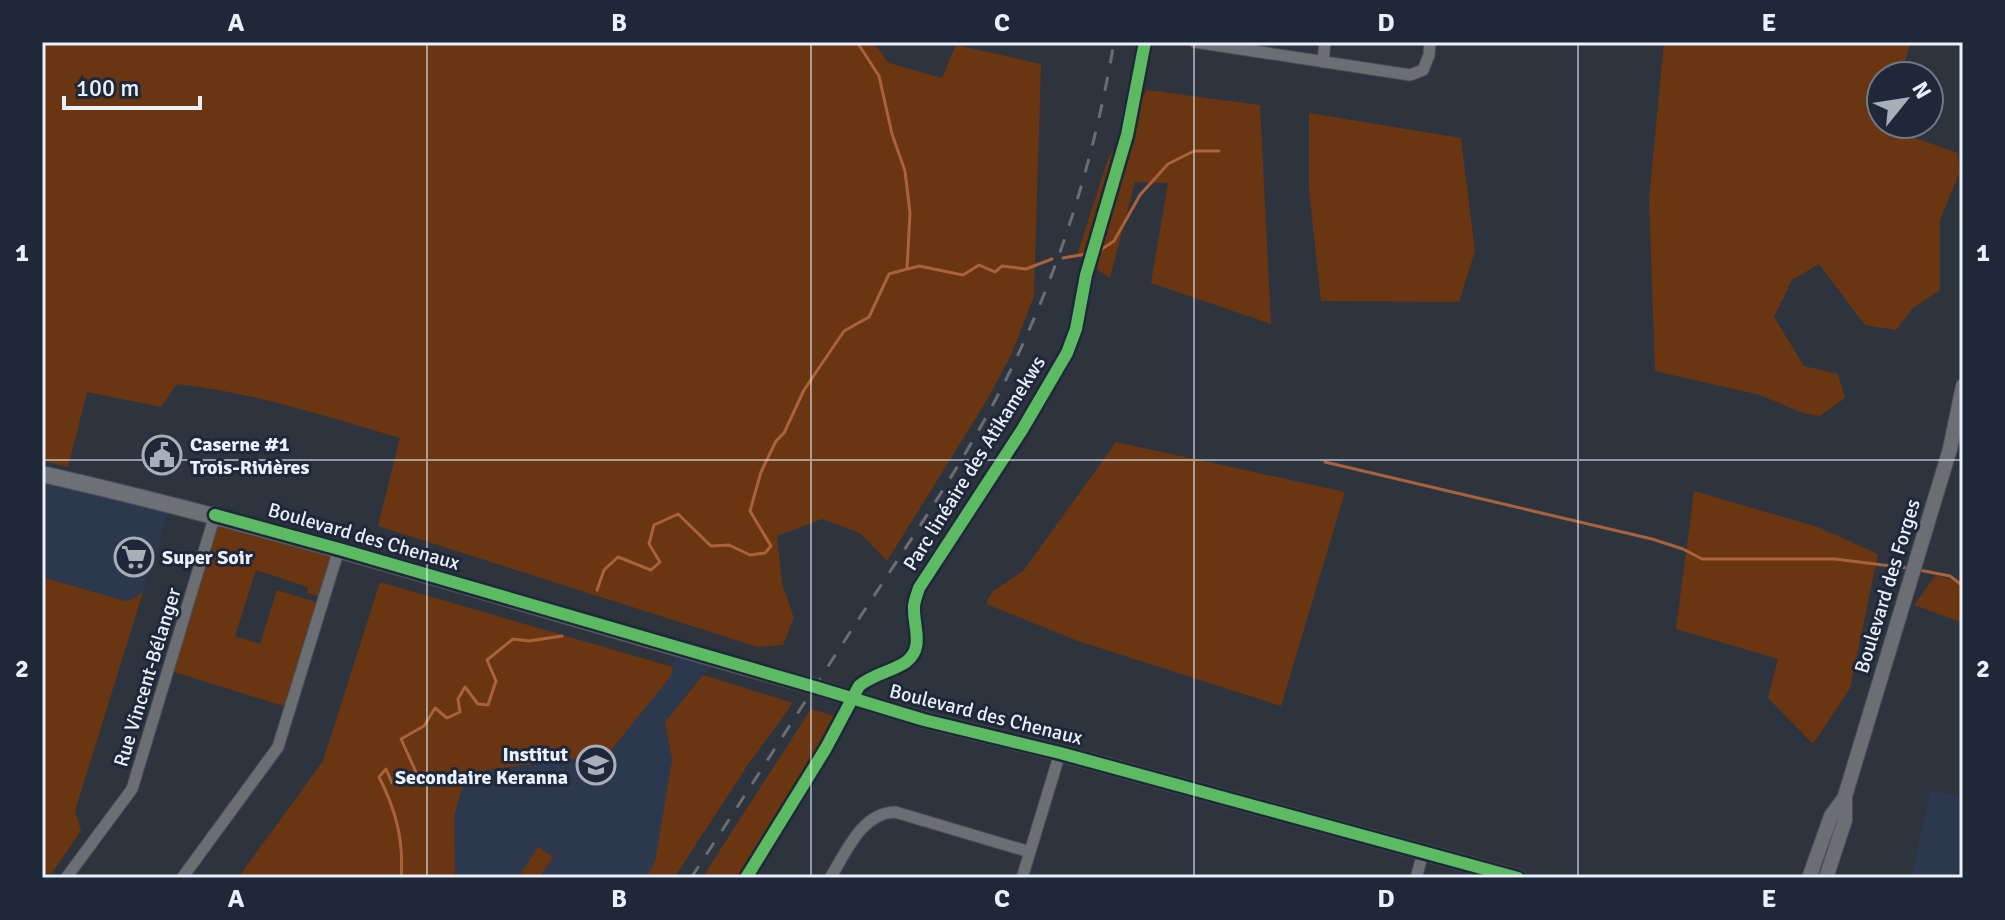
<svg xmlns="http://www.w3.org/2000/svg" width="2005" height="920" viewBox="0 0 2005 920" font-family="Signika,sans-serif">
<style>
.built{fill:#2c384e}
.green{fill:#6a3511}
.lines{fill:none;stroke-linecap:round;stroke-linejoin:round}
.stream{stroke:#a9623b;stroke-width:3}
.minor-casing{stroke:#4a4f57;stroke-width:13}
.tertiary-casing{stroke:#4a4f57;stroke-width:16}
.secondary-casing{stroke:#4a4f57;stroke-width:18}
.minor{stroke:#6b6e72;stroke-width:11}
.tertiary{stroke:#6b6e72;stroke-width:14}
.secondary{stroke:#6d7075;stroke-width:16}
.rail{stroke:#6a6e74;stroke-width:3;stroke-dasharray:14 14;stroke-linecap:butt}
.cycleway-casing{stroke:#1f2839;stroke-width:17}
.cycleway{stroke:#5cba63;stroke-width:12}
.grid{fill:none;stroke:#eaf0fc;stroke-width:2;stroke-opacity:0.55}
.labels{text-anchor:middle;stroke-width:6;stroke-linejoin:round;paint-order:stroke}
.poi-label{font-size:20px;font-weight:bold;fill:#eaf0fc;stroke:#1f2839;text-anchor:start}
.street-label{font-size:20px;fill:#eaf0fc;stroke:#1f2839}
.neatline{fill:none;stroke:#eaf0fc;stroke-width:3}
.grid-label{font-size:26px;text-anchor:middle;font-weight:bold;fill:#eaf0fc}
</style>
<rect width="100%" height="100%" fill="#2e343e"/>
<path class="built" d="M 42,474 L 171,504 L 143,592 L 133,599 L 125,601 L 42,577 Z
M 678,651 L 716,663 L 693,685 L 665,722 L 672,760 L 655,862 L 645,878 L 455,878 L 454,817 L 462,788 L 479,771 L 608,754 L 670,676 Z
M 1931,790 L 1963,798 L 1963,878 L 1911,878 Z"/>
<path class="green" d="M 42,42 L 873,42 L 889,63 L 942,78 L 956,45 L 1041,64 L 1034,296 L 1012,353 L 987,400 L 887,561 L 860,533 L 822,519 L 777,536 L 782,584 L 794,618 L 783,645 L 758,647 L 378,526 L 400,438 C 328,417 252,392 177,384 L 161,407 L 87,392 L 68,467 L 42,460 Z
M 1664,42 L 1897,42 L 1910,45 L 1900,76 L 1881,76 L 1881,124 L 1898,124 L 1898,132 L 1958,153 L 1959,174 L 1940,220 L 1940,290 L 1913,308 L 1896,330 L 1865,325 L 1819,264 L 1792,280 L 1774,317 L 1804,366 L 1838,374 L 1845,398 L 1820,416 L 1803,413 L 1760,395 L 1655,371 L 1649,199 Z
M 1147,90 L 1260,105 L 1271,324 L 1151,283 L 1168,183 L 1135,182 L 1110,278 L 1077,255 L 1108,159 Z
M 1309,113 L 1461,138 L 1475,251 L 1459,302 L 1321,301 L 1309,190 Z
M 1116,442 L 1345,492 L 1281,706 L 1078,641 L 986,604 L 992,592 L 1024,570 Z
M 1694,491 L 1818,527 L 1878,554 L 1850,688 L 1813,744 L 1768,698 L 1778,659 L 1676,629 Z
M 215,515 L 339,549 L 324,598 L 307,593 L 308,587 L 256,570 L 235,636 L 260,644 L 277,590 L 322,604 L 290,708 L 168,670 Z
M 1936,575 L 1963,584 L 1963,623 L 1914,605 Z
M 42,577 L 125,601 L 133,599 L 143,592 L 75,811 L 81,831 L 51,874 L 42,872 Z
M 380,582 L 673,667 L 671,676 L 608,754 L 479,771 L 462,788 L 454,817 L 455,878 L 238,878 L 323,761 Z
M 703,675 L 793,703 L 747,766 L 674,878 L 645,878 L 655,862 L 672,760 L 665,722 Z
M 811,709 L 838,717 L 757,878 L 702,878 Z
M 538,847 L 553,857 L 539,878 L 518,878 Z"/>
<g class="lines">
<path class="stream" d="M 1096,253 L 1114,241 L 1140,195 L 1168,164 L 1194,151 L 1219,151
M 1063,258 L 1086,254
M 908,269 L 919,266 L 963,275 L 979,265 L 995,272 L 1002,266 L 1026,269 L 1052,259
M 1325,462 L 1652,539 L 1683,549 L 1702,559 L 1835,559 L 1907,568
M 1919,570 L 1950,576 L 1963,586
M 597,590 L 604,570 L 618,557 L 651,570 L 660,562 L 649,544 L 654,525 L 678,514 L 711,546 L 729,545 L 750,555 L 765,553 L 771,546 L 750,511 L 761,472 L 776,441 L 784,433 L 804,390 L 844,331 L 869,317 L 889,274 L 907,269 L 910,213 L 905,171 L 892,134 L 879,76 L 857,42
M 401,878 C 404,841 396,810 379,777 L 386,769 L 392,783 L 416,772 L 401,739 L 424,726 L 435,708 L 447,718 L 460,712 L 458,699 L 465,687 L 478,704 L 488,705 L 496,681 L 487,660 L 513,639 L 529,641 L 562,636"/>
<g class="minor-casing">
<path id="minor" d="M 1195,42 L 1410,75 L 1423,70 L 1429,55 L 1430,42
M 1323,62 L 1325,42
M 66,878 L 132,789 L 215,515
M 182,878 L 278,747 L 339,549
M 830,878 C 846,853 861,813 895,812 L 1030,852
M 1022,878 L 1060,753
M 1416,878 L 1423,853"/>
</g>
<g class="tertiary-casing">
<path id="tertiary" d="M 1809,878 L 1831,816 L 1845,797
M 1826,878 L 1845,820 L 1845,796 L 1950,449 L 1963,386"/>
</g>
<g class="secondary-casing">
<path id="secondary" d="M 42,474 C 303,533 557,616 815,687 L 924,720 L 1060,753 L 1518,878"/>
</g>
<use href="#minor" class="minor"/>
<use href="#tertiary" class="tertiary"/>
<use href="#secondary" class="secondary"/>
<path class="rail" d="M 691,878 C 750,788 807,698 866,608 C 923,521 984,433 1026,337 C 1068,243 1097,144 1114,42"/>
<g class="cycleway-casing">
<path id="cycleway" d="M 215,515 L 339,549 L 815,687 L 924,720 L 1060,753 L 1518,878
M 746,878 L 826,748 L 859,686 C 873,674 891,672 906,662 C 925,648 913,626 914,607 C 914,601 917,594 919,588 L 1022,430 L 1067,353 L 1076,329 L 1086,275 L 1127,135 L 1145,42"/>
</g>
<use href="#cycleway" class="cycleway"/>
</g>
<path class="grid" d="M 427,42 L 427,878M 811,42 L 811,878M 1194,42 L 1194,878M 1578,42 L 1578,878M 42,460 L 1963,460"/>
<defs>
<g id="civic-ring" transform="scale(2)"><circle r="9.5" fill="#1f2839" stroke="#a8aeba" stroke-width="1.5"/><path d="M-.6-6.5H3V-4.5H.6V-3L4-1V1h2V6H-6V1h2V-1L-.6-3ZM-1.2 2.5V6h2.4V2.5Z" fill="#a8aeba"/></g>
<g id="supermarket-ring" transform="scale(2)"><circle r="9.5" fill="#1f2839" stroke="#a8aeba" stroke-width="1.5"/><path d="M-6-5.5h2.5l.6 2H6L4.5 2H-2.5L-4.4-4H-6ZM-1.5 3.2a1.3 1.3 0 1 0 .1 0ZM3 3.2a1.3 1.3 0 1 0 .1 0Z" fill="#a8aeba"/></g>
<g id="school-ring" transform="scale(2)"><circle r="9.5" fill="#1f2839" stroke="#a8aeba" stroke-width="1.5"/><path d="M0-5L7-2L0 1L-7-2ZM-4 1L0 2.5L4 1V4Q0 6-4 4Z" fill="#a8aeba"/></g>
</defs>
<g fill-rule="evenodd">
<use href="#civic-ring" x="162" y="455"/>
<use href="#supermarket-ring" x="134" y="557"/>
<use href="#school-ring" x="596" y="765"/>
</g>
<g class="labels">
<g class="poi-label">
<text x="190" y="451">Caserne #1<tspan x="190" dy="23">Trois-Rivières</tspan></text>
<text x="162" y="564">Super Soir</text>
<text x="568" y="761" text-anchor="end">Institut<tspan x="568" dy="23">Secondaire Keranna</tspan></text>
</g>
<g class="street-label">
<text transform="translate(974 463) rotate(-58)" y="7">Parc linéaire des Atikamekws</text>
<text transform="translate(364 536) rotate(16)" y="7">Boulevard des Chenaux</text>
<text transform="translate(1887 586) rotate(-73)" y="7">Boulevard des Forges</text>
<text transform="translate(147 677) rotate(-73)" y="7">Rue Vincent-Bélanger</text>
<text transform="translate(986 714) rotate(14)" y="7">Boulevard des Chenaux</text>
</g>
</g>
<rect width="2005" height="920" fill="none" stroke="#1f2839" stroke-width="88"/>
<g transform="translate(1905 100) rotate(60)"><circle r="38" fill="#1f2839" stroke="#707887" stroke-width="2"/>
<path d="M0-6L14 30L0 20L-14 30Z" fill="#a8aeba"/>
<text y="-12" font-size="22" font-weight="bold" text-anchor="middle" fill="#eaf0fc">N</text>
</g>
<path d="M64 96v12h136v-12" fill="none" stroke="#eaf0fc" stroke-width="4"/>
<text x="76" y="96" font-size="24" fill="#eaf0fc" stroke="#1f2839" stroke-width="6" paint-order="stroke">100 m</text>
<rect x="44" y="44" width="1917" height="832" class="neatline"/>
<g class="grid-label">
<text x="236" y="31">A</text>
<text x="619" y="31">B</text>
<text x="1002" y="31">C</text>
<text x="1386" y="31">D</text>
<text x="1769" y="31">E</text>
<text x="22" y="261">1</text>
<text x="1983" y="261">1</text>
<text x="22" y="677">2</text>
<text x="1983" y="677">2</text>
<text x="236" y="907">A</text>
<text x="619" y="907">B</text>
<text x="1002" y="907">C</text>
<text x="1386" y="907">D</text>
<text x="1769" y="907">E</text>
</g>
</svg>
